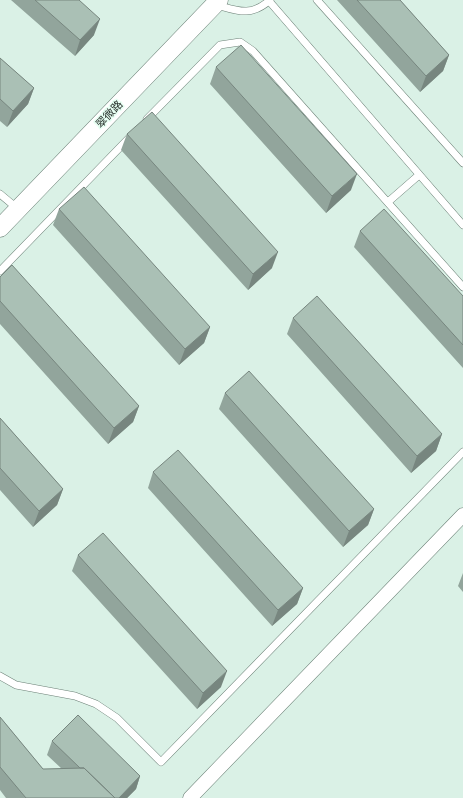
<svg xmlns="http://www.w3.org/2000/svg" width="463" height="798" viewBox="0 0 463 798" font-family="Raleway,'Noto Sans SC',sans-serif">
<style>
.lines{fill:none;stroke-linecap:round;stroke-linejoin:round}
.service-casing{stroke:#6c8177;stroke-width:8}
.minor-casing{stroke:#6c8177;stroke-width:15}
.tertiary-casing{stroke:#6c8177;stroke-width:19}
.service{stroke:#fff;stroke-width:7}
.minor{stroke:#fff;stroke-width:14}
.tertiary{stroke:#fff;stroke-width:18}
.wall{fill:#92a59c}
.shaded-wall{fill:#77867f}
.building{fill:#aac0b5;stroke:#77867f}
.labels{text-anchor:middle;stroke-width:3;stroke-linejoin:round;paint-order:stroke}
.street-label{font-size:11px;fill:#28312c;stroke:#e7fff3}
</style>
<rect width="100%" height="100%" fill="#daf1e6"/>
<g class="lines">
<g class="service-casing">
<path id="service" d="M 317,0 L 463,163
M 269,1 L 463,225
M 217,5 C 238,11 251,17 270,0
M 147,119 L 220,45 L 240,42 L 253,51 L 463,287
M 0,194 L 18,209
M 388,202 L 419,175
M 0,271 L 130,137
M 0,676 L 16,685 L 75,696 L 96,704 L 117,718 L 161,762 L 463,452"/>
</g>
<g class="minor-casing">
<path id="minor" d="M 190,798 L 463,515"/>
</g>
<g class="tertiary-casing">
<path id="tertiary" d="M 0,228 L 219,0"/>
</g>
<use href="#service" class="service"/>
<use href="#minor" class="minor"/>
<use href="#tertiary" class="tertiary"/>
</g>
<path class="wall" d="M 11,0 L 79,0 L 94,35 L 75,56 Z
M 337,0 L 400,0 L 449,55 L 443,71 L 420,92 Z
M 0,58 L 34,88 L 28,104 L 7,127 L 0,121 Z
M 216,67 L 351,190 L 326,213 L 210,84 Z
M 127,134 L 272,268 L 248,290 L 121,150 Z
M 59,209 L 210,327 L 204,343 L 179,365 L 53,225 Z
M 360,231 L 463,296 L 463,368 L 354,247 Z
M 0,277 L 139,406 L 133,422 L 108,444 L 0,324 Z
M 293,318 L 442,434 L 436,451 L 411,473 L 287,334 Z
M 225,393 L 374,509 L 368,525 L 343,547 L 219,409 Z
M 0,418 L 63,489 L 57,505 L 33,527 L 0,490 Z
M 153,472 L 303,588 L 297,604 L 272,626 L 148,488 Z
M 78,555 L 221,687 L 197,709 L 72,571 Z
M 463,573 L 463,592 L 458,586 Z
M 0,717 L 43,769 L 62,769 L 47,755 L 52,741 L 140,776 L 136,789 L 127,798 L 6,798 L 0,790 Z"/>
<path class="shaded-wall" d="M 100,19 L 94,35 L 75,56 L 80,40 Z
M 449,55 L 443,71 L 420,92 L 426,76 Z
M 34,88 L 28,104 L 7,127 L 13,111 Z
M 357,174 L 351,190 L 326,213 L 332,196 Z
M 278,252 L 272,268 L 248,290 L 253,274 Z
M 210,327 L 204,343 L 179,365 L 185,349 Z
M 139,406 L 133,422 L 108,444 L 114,428 Z
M 442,434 L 436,451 L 411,473 L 417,456 Z
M 63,489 L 57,505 L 33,527 L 39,511 Z
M 374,509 L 368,525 L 343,547 L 349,531 Z
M 303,588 L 297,604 L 272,626 L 278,610 Z
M 227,671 L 221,687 L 197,709 L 203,693 Z
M 140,776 L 136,789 L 127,798 L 119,798 Z"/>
<path class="building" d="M 35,0 L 79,0 L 100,19 L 80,40 Z
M 357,0 L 400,0 L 449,55 L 426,76 Z
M 241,45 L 357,174 L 332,196 L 216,67 Z
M 0,58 L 34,88 L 13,111 L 0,99 Z
M 152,112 L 278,252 L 253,274 L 127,134 Z
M 84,187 L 210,327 L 185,349 L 59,209 Z
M 384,209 L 463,296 L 463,345 L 360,231 Z
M 12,265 L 139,406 L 114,428 L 0,301 L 0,277 Z
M 317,296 L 442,434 L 417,456 L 293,318 Z
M 249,371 L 374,509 L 349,531 L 225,393 Z
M 0,418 L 63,489 L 39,511 L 0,468 Z
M 178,450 L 303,588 L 278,610 L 153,472 Z
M 103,533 L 227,671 L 203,693 L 78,555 Z
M 78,715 L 140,776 L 119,798 L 115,798 L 84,768 L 80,768 L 52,741 Z
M 0,717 L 43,769 L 84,768 L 115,798 L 26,798 L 0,767 Z"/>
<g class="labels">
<g class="street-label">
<text transform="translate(109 114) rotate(-46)" y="4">翠微路</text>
</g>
</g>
</svg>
